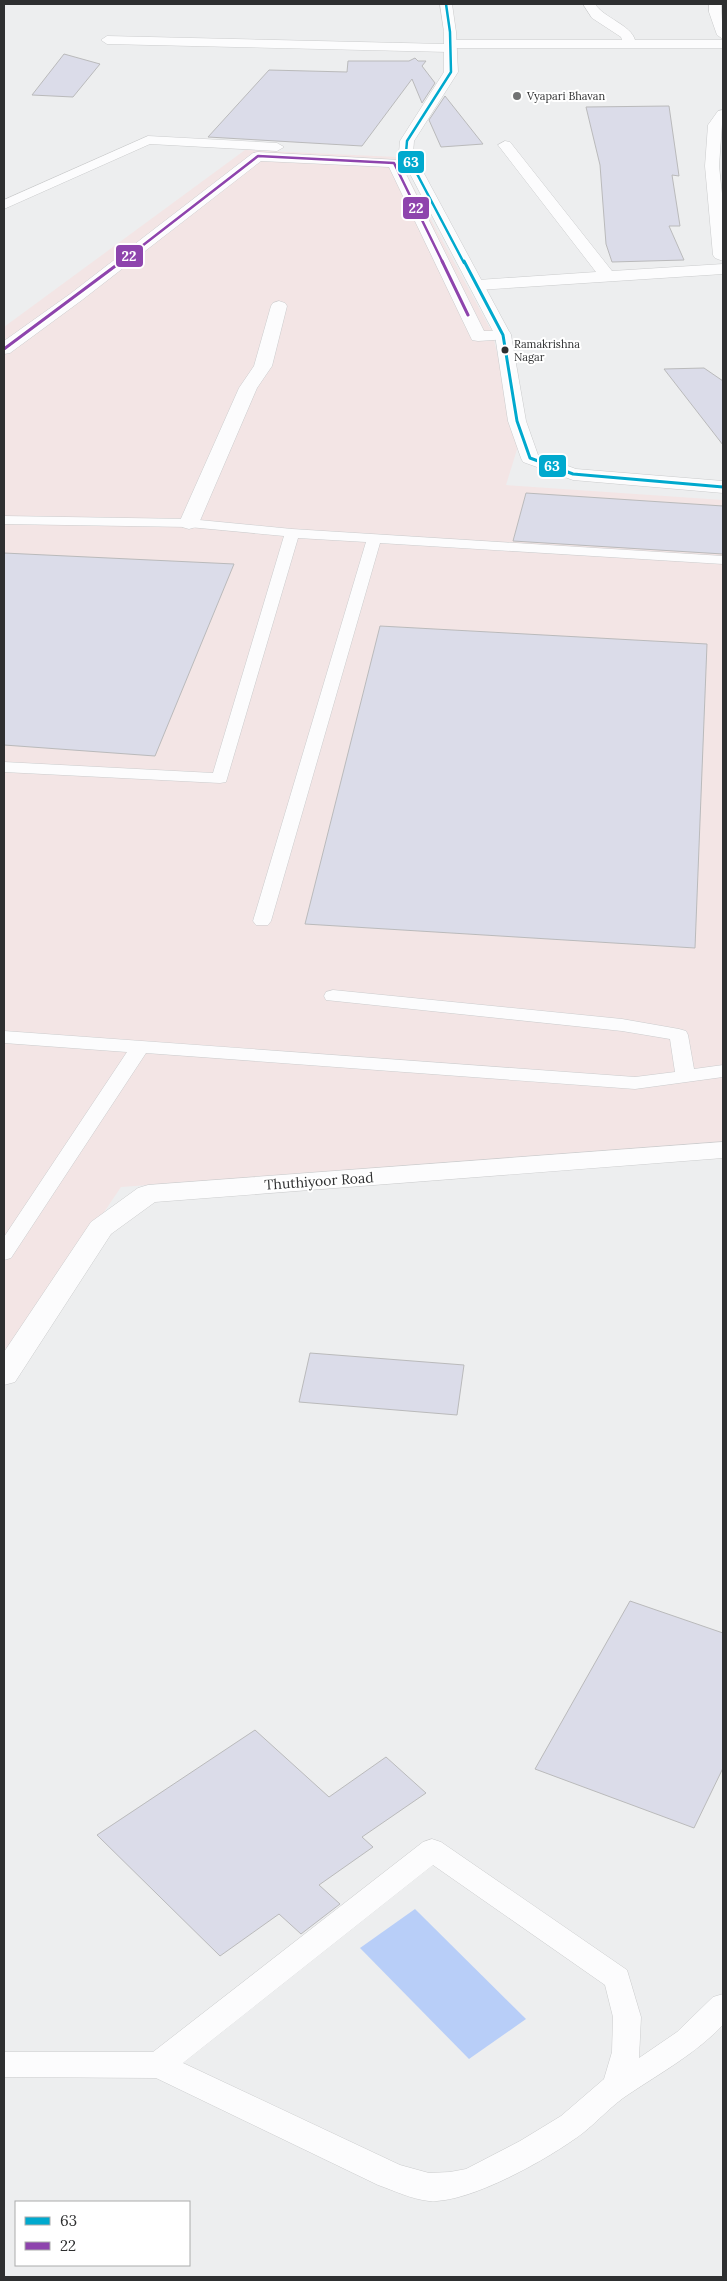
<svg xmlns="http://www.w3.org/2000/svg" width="727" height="2281" viewBox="0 0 727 2281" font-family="Lora,serif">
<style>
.industrial{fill:#f3e5e5}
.water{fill:#b8cef8}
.building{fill:#dbdce9;stroke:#bababb}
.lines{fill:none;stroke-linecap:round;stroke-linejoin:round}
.lane-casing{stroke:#cbcccd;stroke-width:1}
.street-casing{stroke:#cbcccd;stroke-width:1}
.secondary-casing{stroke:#cbcccd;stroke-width:1}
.lane{fill:#fcfcfd;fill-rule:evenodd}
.street{fill:#fcfcfd;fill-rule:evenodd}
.secondary{fill:#fcfcfd;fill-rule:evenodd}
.bus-1-far1-casing{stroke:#fff;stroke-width:4.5}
.bus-1-casing{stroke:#fff;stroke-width:5.5}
.bus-2-far1-casing{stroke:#fff;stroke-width:4.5}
.bus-2-casing{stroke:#fff;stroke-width:5.5}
.bus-1-far1{stroke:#00a9ce;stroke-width:2.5}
.bus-1{stroke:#00a9ce;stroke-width:3}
.bus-2-far1{stroke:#8e44ad;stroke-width:2.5}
.bus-2{stroke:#8e44ad;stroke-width:3}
.poi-dot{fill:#717273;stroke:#fff;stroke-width:2}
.bus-dot{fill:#2e2f30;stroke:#fff;stroke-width:2}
.labels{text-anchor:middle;stroke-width:4;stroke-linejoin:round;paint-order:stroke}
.far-poi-label{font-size:11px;fill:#2e2f30;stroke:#fff;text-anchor:start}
.far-bus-label{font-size:11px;fill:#2e2f30;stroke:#fff;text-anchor:start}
.street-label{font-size:14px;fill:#2e2f30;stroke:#fff}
.line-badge{stroke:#fff;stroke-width:2}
.badge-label{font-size:14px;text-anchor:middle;font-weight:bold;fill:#fff}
</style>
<rect width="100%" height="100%" fill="#edeeef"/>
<path class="industrial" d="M 245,150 L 397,157 L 492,332 L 519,443 L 506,485 L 723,500 L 723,1145 L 121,1187 L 4,1360 L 4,327 Z"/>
<path class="water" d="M 415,1909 L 526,2019 L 469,2059 L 360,1948 Z"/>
<path class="building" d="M 64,54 L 100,64 L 73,97 L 32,95 Z
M 415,58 L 418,61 L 426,61 L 422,66 L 435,83 L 422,103 L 412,79 L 362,146 L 208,137 L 269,70 L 347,72 L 348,61 L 409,61 Z
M 445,96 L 483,144 L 441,147 L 429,120 Z
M 669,106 L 679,176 L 672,175 L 680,226 L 669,226 L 684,260 L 612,262 L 606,244 L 600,165 L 586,107 Z
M 704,368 L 723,381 L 723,445 L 664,369 Z
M 526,493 L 723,506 L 723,554 L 513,541 Z
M 4,553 L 234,564 L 155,756 L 4,745 Z
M 380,626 L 707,644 L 695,948 L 305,924 Z
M 310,1353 L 464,1365 L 457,1415 L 299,1402 Z
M 630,1601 L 723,1633 L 723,1768 L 694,1828 L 535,1769 Z
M 255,1730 L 329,1797 L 386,1757 L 426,1793 L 362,1837 L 373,1847 L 319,1885 L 340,1904 L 301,1934 L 279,1914 L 220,1956 L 97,1835 Z"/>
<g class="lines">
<g class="lane-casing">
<path id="lane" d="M 4,516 L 189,519 L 292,529 L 723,556 L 723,564 L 380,543 L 271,921 L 268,925 L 256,925 L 253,921 L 366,542 L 298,538 L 226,782 L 220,783 L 4,772 L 4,762 L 213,773 L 284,536 L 189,527 L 4,524 Z
M 333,990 L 622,1019 L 679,1029 L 686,1031 L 688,1035 L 694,1069 L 723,1065 L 723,1077 L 635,1089 L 146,1053 L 11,1258 L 4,1260 L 4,1237 L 127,1052 L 4,1043 L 4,1031 L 635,1077 L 675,1072 L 670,1039 L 622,1031 L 326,1000 L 324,996 L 326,992 Z
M 432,1839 L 441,1842 L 627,1970 L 641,2017 L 639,2058 L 677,2032 L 713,1997 L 723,1994 L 723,2025 C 695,2054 662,2072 629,2094 C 612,2105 598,2121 583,2133 C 550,2158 469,2204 429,2201 C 411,2199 395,2191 378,2185 L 156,2078 L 4,2077 L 4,2052 L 153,2052 L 423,1842 ZM 433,1865 L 605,1985 L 613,2017 L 612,2052 L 604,2079 L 561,2116 L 520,2141 L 466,2169 L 450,2172 L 429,2173 L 400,2165 L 183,2063 Z"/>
</g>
<g class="street-casing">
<path id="street" d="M 583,4 L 595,4 C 604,18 631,25 635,40 L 723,40 L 723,48 L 455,48 L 449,52 L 107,44 L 101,40 L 107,36 L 445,44 L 451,40 L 622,40 L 621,37 L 592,18 Z
M 709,4 L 721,4 L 723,39 L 717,35 L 709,12 Z
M 723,110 L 719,166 L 723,203 L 723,261 L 715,258 L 713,255 L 705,166 L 708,125 L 718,111 Z
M 148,136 L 277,143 L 284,147 L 277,151 L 150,144 L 4,209 L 4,200 Z
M 505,141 L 510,142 L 612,271 L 723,264 L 723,274 L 478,290 L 472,288 L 470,285 L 472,282 L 478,280 L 596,272 L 498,145 Z
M 258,152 L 399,160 L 484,331 L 509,331 L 511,335 L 509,339 L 478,341 L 472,340 L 389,167 L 261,161 L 82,300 L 10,353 L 4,354 L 4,341 L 70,294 L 253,153 Z
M 279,301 L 285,303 L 287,306 L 272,366 L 257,388 L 199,523 L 196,527 L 189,529 L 182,527 L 179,523 L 239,388 L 254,366 L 271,306 L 273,303 Z"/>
</g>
<g class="secondary-casing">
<path id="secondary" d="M 440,4 L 452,4 L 456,32 L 458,72 L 414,141 L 413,153 L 511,335 L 526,421 L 538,455 L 576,469 L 723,481 L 723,493 L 573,480 L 523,462 L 521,458 L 508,421 L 495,335 L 399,153 L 400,141 L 444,72 L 444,32 Z
M 723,1142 L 723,1158 L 155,1202 L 111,1234 L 15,1382 L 4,1385 L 4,1352 L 91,1222 L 138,1188 L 148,1185 Z"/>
</g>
<use href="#lane" class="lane"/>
<use href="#street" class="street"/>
<use href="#secondary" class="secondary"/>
<g class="bus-1-far1-casing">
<path id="bus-1-far1" d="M 446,4 L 450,32 L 451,72 L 407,141 L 406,153 L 464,263"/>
</g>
<g class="bus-1-casing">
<path id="bus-1" d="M 464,261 L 503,335 L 517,421 L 530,458 L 573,474 L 723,487"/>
</g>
<g class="bus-2-far1-casing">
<path id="bus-2-far1" d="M 120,263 L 258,156 L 394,163 L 443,263"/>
</g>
<g class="bus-2-casing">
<path id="bus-2" d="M 442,261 L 468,315
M 4,349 L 122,261"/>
</g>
<use href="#bus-1-far1" class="bus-1-far1"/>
<use href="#bus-1" class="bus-1"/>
<use href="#bus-2-far1" class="bus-2-far1"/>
<use href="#bus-2" class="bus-2"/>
</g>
<circle class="poi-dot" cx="517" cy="96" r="5"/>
<circle class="bus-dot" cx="505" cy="350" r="4.5"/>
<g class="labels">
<g class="far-poi-label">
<text x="527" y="100">Vyapari Bhavan</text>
</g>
<g class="far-bus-label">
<text x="514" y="348">Ramakrishna<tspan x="514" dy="13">Nagar</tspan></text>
</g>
<g class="street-label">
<text transform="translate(319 1181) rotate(-4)" y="5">Thuthiyoor Road</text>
</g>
</g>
<g class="line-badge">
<rect x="397" y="150" width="28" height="24" rx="5" fill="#00a9ce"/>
<rect x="402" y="196" width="28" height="24" rx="5" fill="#8e44ad"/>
<rect x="115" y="244" width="29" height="24" rx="5" fill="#8e44ad"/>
<rect x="538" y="454" width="29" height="24" rx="5" fill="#00a9ce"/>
</g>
<g class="badge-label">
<text x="411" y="167">63</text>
<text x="416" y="213">22</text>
<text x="129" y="261">22</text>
<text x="552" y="471">63</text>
</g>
<rect width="727" height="2281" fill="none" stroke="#2e2f30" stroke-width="10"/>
<rect x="15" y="2201" width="175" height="65" fill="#ffffff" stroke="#abacac"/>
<rect x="25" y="2217" width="25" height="8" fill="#00a9ce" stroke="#abacac"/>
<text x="60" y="2226" font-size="15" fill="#2e2f30">63</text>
<rect x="25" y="2242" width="25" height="8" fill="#8e44ad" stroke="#abacac"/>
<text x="60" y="2251" font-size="15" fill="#2e2f30">22</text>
</svg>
